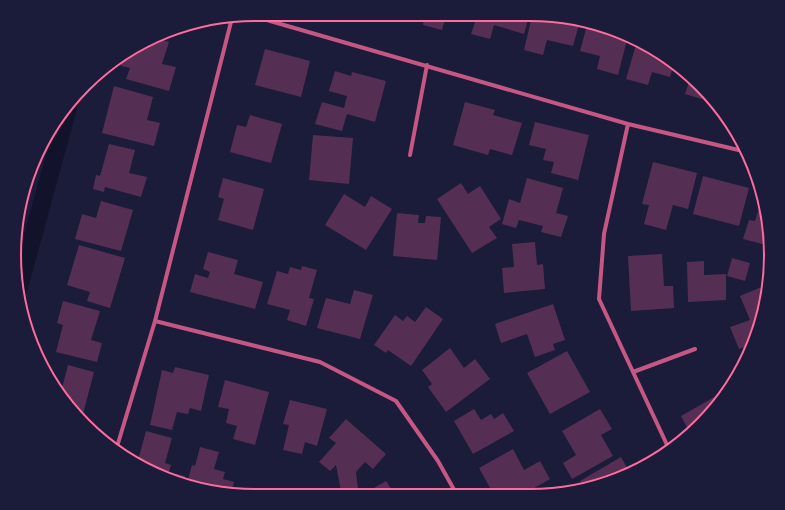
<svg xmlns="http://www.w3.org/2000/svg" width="785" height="510" viewBox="0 0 785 510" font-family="Lora,serif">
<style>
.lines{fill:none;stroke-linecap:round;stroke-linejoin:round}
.canal{stroke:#12122b;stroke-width:18}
.building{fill:#542f53}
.minor{stroke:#c65784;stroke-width:4}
.rim{fill:none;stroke:#ff6b9d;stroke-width:2}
</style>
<rect width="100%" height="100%" fill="#1b1b3a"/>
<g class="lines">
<path class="canal" d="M 19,287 L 69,104"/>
</g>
<path class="building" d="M 425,15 L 446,15 L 442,30 L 423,25 Z
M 477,16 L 529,16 L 524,34 L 494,25 L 490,39 L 471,34 Z
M 532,16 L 562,16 L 580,21 L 573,46 L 547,40 L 543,55 L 524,50 Z
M 186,25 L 185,31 L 174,28 Z
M 587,25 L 628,36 L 618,75 L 597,69 L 600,56 L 580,51 Z
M 155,38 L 169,42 L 162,64 L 176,67 L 169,91 L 126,79 L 130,68 L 121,66 L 125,53 Z
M 637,41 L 674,64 L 670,77 L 652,72 L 648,85 L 626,79 Z
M 265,49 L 310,61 L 301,97 L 255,85 Z
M 335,71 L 351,76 L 352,72 L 386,81 L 375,122 L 347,114 L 342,131 L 315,124 L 322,102 L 344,108 L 347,96 L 329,91 Z
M 691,76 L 706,97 L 705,100 L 685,94 Z
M 114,86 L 153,97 L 147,120 L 160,123 L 154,146 L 102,133 Z
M 465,102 L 495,110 L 493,115 L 522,123 L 512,155 L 490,149 L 488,155 L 453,145 Z
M 250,115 L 282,124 L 271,163 L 230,152 L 237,125 L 246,127 Z
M 535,122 L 589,135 L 578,180 L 551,173 L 554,162 L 543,160 L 546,149 L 529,145 Z
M 313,135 L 353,138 L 349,184 L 309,180 Z
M 109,144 L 135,150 L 129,173 L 147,177 L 141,197 L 105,187 L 104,192 L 93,189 L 96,175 L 100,176 Z
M 653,162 L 697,173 L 688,209 L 673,205 L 666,230 L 644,224 L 649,205 L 642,204 Z
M 703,176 L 749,188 L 739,226 L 693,214 Z
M 223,178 L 264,189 L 253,230 L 218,220 L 224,199 L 218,197 Z
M 527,178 L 563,188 L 556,213 L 568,216 L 561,237 L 541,232 L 543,226 L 519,220 L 516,228 L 502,224 L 509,199 L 520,203 Z
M 461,183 L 468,194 L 480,186 L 501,219 L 489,227 L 497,238 L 472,253 L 437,199 Z
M 344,194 L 365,207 L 371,196 L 392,209 L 366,250 L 325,225 Z
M 101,201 L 133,210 L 121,251 L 75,239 L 82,214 L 96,218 Z
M 761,202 L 770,239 L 770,246 L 743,239 L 749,220 L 755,221 Z
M 397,213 L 419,215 L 418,223 L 425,223 L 426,216 L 441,217 L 437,260 L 393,256 Z
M 535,242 L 537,265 L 543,264 L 545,289 L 504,293 L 502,268 L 514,267 L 512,244 Z
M 79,245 L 125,258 L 110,308 L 87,301 L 90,292 L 67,285 Z
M 208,252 L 238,260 L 234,274 L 263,282 L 255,309 L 190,292 L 195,274 L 208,278 L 210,272 L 203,269 Z
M 662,254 L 664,286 L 673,286 L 674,308 L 631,311 L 628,256 Z
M 732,258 L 750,263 L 745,281 L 727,276 Z
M 704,261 L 704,275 L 726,274 L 726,300 L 688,302 L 687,262 Z
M 302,266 L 317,270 L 309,298 L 314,299 L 306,326 L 287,320 L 290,310 L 267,304 L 277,271 L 288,274 L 290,267 L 301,270 Z
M 764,286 L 758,332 L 751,345 L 739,349 L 730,327 L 750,320 L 740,296 Z
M 354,290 L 373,295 L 360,339 L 317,328 L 326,298 L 350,304 Z
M 63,301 L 100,311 L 91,340 L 102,343 L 97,362 L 56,352 L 63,325 L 57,323 Z
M 553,304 L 565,340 L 553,344 L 555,350 L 535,357 L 527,334 L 501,343 L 495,324 Z
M 426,307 L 443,319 L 411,366 L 388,350 L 386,353 L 374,345 L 395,315 L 403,321 L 407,316 L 415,322 Z
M 450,348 L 464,368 L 475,359 L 490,379 L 446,412 L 428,387 L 432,384 L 422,370 Z
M 567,351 L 590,392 L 550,414 L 527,373 Z
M 68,365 L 94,372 L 82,418 L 79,417 L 53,385 L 62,388 Z
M 175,367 L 209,375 L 201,411 L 190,408 L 188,414 L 177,412 L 172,430 L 150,425 L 162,370 L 173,373 Z
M 225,380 L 269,392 L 255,445 L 233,439 L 237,426 L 226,423 L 229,409 L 218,407 Z
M 716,396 L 719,401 L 711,414 L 689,431 L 681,416 Z
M 290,400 L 327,409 L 317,446 L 305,442 L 302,454 L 283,450 L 289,425 L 283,424 Z
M 474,409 L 481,420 L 491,414 L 494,419 L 503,413 L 514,431 L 473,454 L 454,421 Z
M 600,409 L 612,429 L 601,435 L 613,456 L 572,479 L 563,463 L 576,455 L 562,431 Z
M 346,419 L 386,454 L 373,469 L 365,462 L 356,472 L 358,489 L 341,491 L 336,465 L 330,471 L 319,462 L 336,443 L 329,438 Z
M 146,431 L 172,438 L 165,463 L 171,465 L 169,472 L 185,476 L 183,482 L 149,471 L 137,464 Z
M 200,447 L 219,452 L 214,469 L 225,472 L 223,479 L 234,482 L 231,494 L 223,494 L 187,483 L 192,465 L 195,466 Z
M 513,449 L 524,470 L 540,461 L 550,479 L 522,495 L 494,495 L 479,468 Z
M 621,457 L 630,473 L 583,486 L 580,481 Z
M 386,481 L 395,495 L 362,495 Z"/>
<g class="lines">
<path class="minor" d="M 249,15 L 628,124 L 747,152
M 628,124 L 604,234 L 599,299 L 668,447
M 410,155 L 427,65
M 155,321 L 320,362 L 396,401 L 438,461 L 457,495
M 633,372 L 695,349
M 116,450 L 155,321 L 232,18"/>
</g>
<path d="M0 0H785V510H0ZM255 21H530A234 234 0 0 1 764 255V255A234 234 0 0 1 530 489H255A234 234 0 0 1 21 255V255A234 234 0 0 1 255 21Z" fill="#1b1b3a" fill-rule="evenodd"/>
<path class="rim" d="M255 21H530A234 234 0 0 1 764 255V255A234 234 0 0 1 530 489H255A234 234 0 0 1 21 255V255A234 234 0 0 1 255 21Z"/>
</svg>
